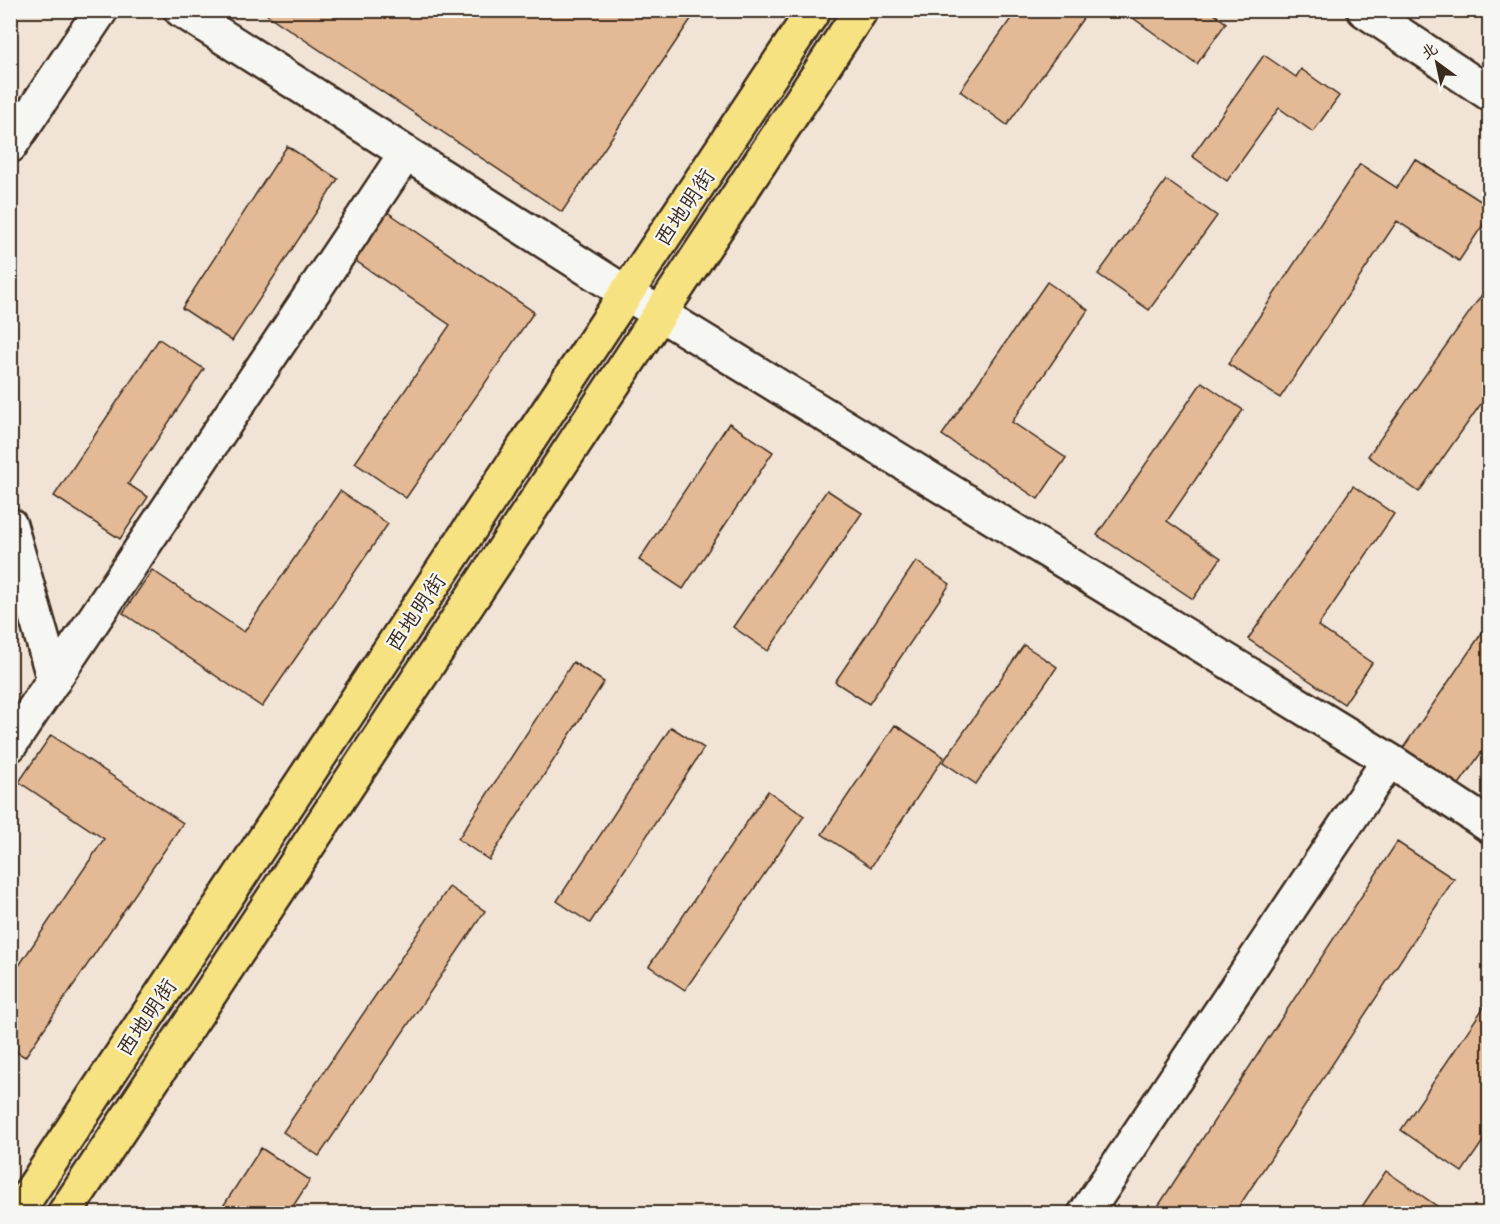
<svg xmlns="http://www.w3.org/2000/svg" width="1500" height="1224" viewBox="0 0 1500 1224" font-family="'Gochi Hand','LXGW WenKai TC',sans-serif">
<style>
.building{fill:#e4b995;stroke:#3b2a1e;stroke-width:1.5}
.lines{fill:none;stroke-linecap:round;stroke-linejoin:round}
.minor-casing{stroke:#3b2a1e;stroke-width:38}
.major-casing{stroke:#3b2a1e;stroke-width:38}
.minor{stroke:#f6f6f2;stroke-width:33}
.major{stroke:#f7e281;stroke-width:33}
.labels{text-anchor:middle;stroke-width:4.5;stroke-linejoin:round;paint-order:stroke}
.street-label{font-size:22px;fill:#3b2a1e;stroke:#f6f6f2}
</style>
<rect width="100%" height="100%" fill="#f1e4d6"/>
<filter id="ink" filterUnits="userSpaceOnUse"><feTurbulence type="fractalNoise" baseFrequency=".0167" numOctaves="2"/><feDisplacementMap in="SourceGraphic" scale="12" xChannelSelector="R" yChannelSelector="G"/><feConvolveMatrix kernelMatrix="1 2 1 2 8 2 1 2 1" color-interpolation-filters="sRGB"/></filter>
<g filter="url(#ink)">
<path class="building" d="M 260,10 L 697,10 L 562,212 Z
M 1017,10 L 1089,10 L 1007,125 L 960,91 Z
M 1122,10 L 1209,10 L 1226,23 L 1197,64 Z
M 1264,55 L 1296,77 L 1301,69 L 1339,96 L 1313,132 L 1279,108 L 1227,181 L 1192,156 Z
M 287,146 L 338,179 L 232,341 L 182,308 Z
M 1415,159 L 1490,207 L 1490,214 L 1459,261 L 1397,221 L 1280,398 L 1228,364 L 1360,164 L 1397,188 Z
M 1166,180 L 1217,216 L 1149,310 L 1098,274 Z
M 386,211 L 534,312 L 406,498 L 355,463 L 450,325 L 353,259 Z
M 1047,282 L 1088,310 L 1012,422 L 1066,458 L 1038,499 L 942,435 Z
M 1490,283 L 1490,391 L 1419,492 L 1368,456 Z
M 159,339 L 204,369 L 128,484 L 148,497 L 120,539 L 54,496 Z
M 1202,382 L 1243,410 L 1167,521 L 1221,558 L 1193,599 L 1097,535 Z
M 729,423 L 773,452 L 683,589 L 639,560 Z
M 1353,486 L 1394,514 L 1318,626 L 1372,663 L 1344,704 L 1248,639 Z
M 827,490 L 862,513 L 768,651 L 733,627 Z
M 340,491 L 388,524 L 262,707 L 123,613 L 152,570 L 244,632 Z
M 916,561 L 950,584 L 869,704 L 835,682 Z
M 1490,621 L 1490,740 L 1458,786 L 1403,748 Z
M 1024,645 L 1057,667 L 976,784 L 943,762 Z
M 573,662 L 604,682 L 489,860 L 458,839 Z
M 895,725 L 944,757 L 871,867 L 822,834 Z
M 671,727 L 704,748 L 590,923 L 557,901 Z
M 51,735 L 183,823 L 25,1057 L 10,1048 L 10,979 L 104,839 L 19,782 Z
M 768,791 L 804,816 L 685,990 L 649,966 Z
M 1397,842 L 1454,879 L 1234,1214 L 1153,1214 Z
M 449,887 L 485,911 L 319,1156 L 283,1132 Z
M 1490,998 L 1490,1131 L 1462,1172 L 1401,1130 Z
M 261,1148 L 310,1180 L 288,1214 L 218,1214 Z
M 1386,1171 L 1447,1213 L 1447,1214 L 1357,1214 Z"/>
<g class="lines">
<g class="minor-casing">
<path id="minor" d="M 181,10 L 626,293 L 1389,760 L 1490,826
M 1364,10 L 1490,94
M 10,146 L 101,10
M 10,525 L 54,680
M 10,745 L 406,153
M 1085,1214 L 1389,760"/>
</g>
<g class="major-casing">
<path id="major" d="M 16,1214 L 814,10
M 64,1214 L 861,10"/>
</g>
<use href="#minor" class="minor"/>
<use href="#major" class="major"/>
</g>
</g>
<g class="labels">
<g class="street-label">
<text transform="translate(684 207) rotate(-56)" y="8">西地明街</text>
<text transform="translate(415 612) rotate(-56)" y="8">西地明街</text>
<text transform="translate(146 1017) rotate(-56)" y="8">西地明街</text>
</g>
</g>
<rect width="1500" height="1224" fill="none" stroke="#f6f6f2" stroke-width="36"/>
<rect x="18" y="18" width="1464" height="1188" fill="none" stroke="#3b2a1e" stroke-width="2" filter="url(#ink)"/>
<g transform="translate(1437 63) rotate(327)" stroke="#f6f6f2" stroke-width="4.5" paint-order="stroke">
<path d="M0-4.5L10 22L0 15L-10 22Z" fill="#3b2a1e"/>
<text y="-9" font-size="16" font-weight="bold" text-anchor="middle" fill="#3b2a1e">北</text>
</g>
</svg>
